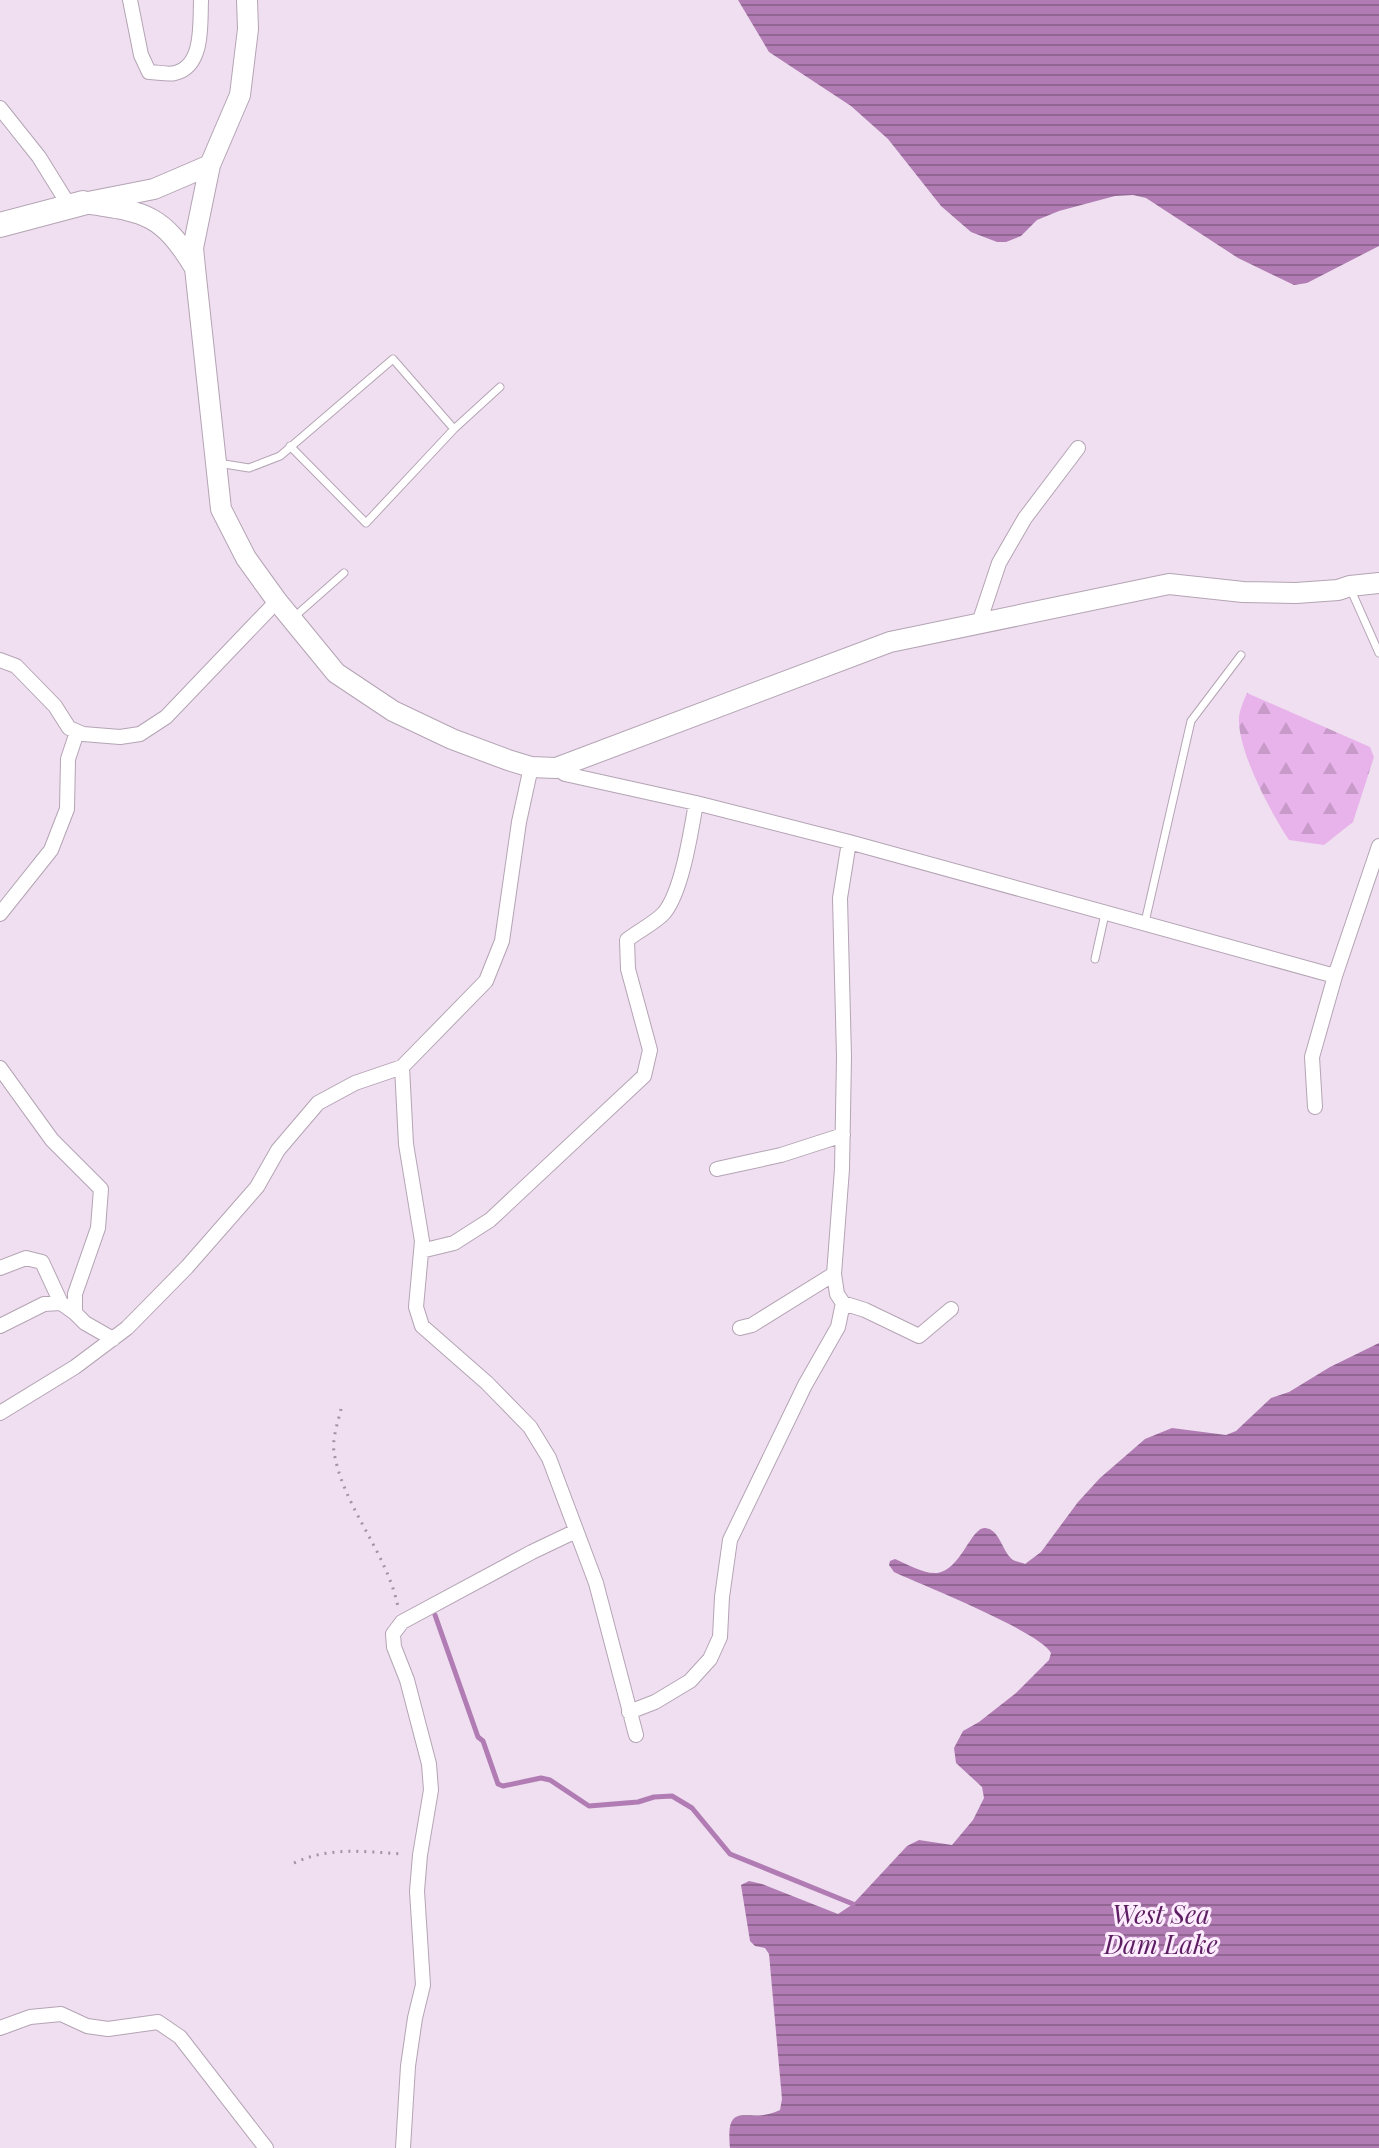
<svg xmlns="http://www.w3.org/2000/svg" width="1379" height="2148" viewBox="0 0 1379 2148" font-family="'Playfair Display',serif">
<style>
.forest{fill:url(#forest-firs)}
.water{fill:url(#water-rules)}
.lines{fill:none;stroke-linecap:round;stroke-linejoin:round}
.stream{stroke:#b17cb4;stroke-width:5}
.lane-casing{stroke:#b4a4b4;stroke-width:9}
.street-casing{stroke:#b4a4b4;stroke-width:16}
.secondary-casing{stroke:#b4a4b4;stroke-width:22}
.primary-casing{stroke:#b4a4b4;stroke-width:26}
.path{stroke:#a195a1;stroke-width:3;stroke-dasharray:2 6;stroke-linecap:butt}
.lane{stroke:#fff;stroke-width:7}
.street{stroke:#fff;stroke-width:14}
.secondary{stroke:#fff;stroke-width:20}
.primary{stroke:#fff;stroke-width:24}
.labels{text-anchor:middle;stroke-width:6;stroke-linejoin:round;paint-order:stroke}
.water-label{font-size:26px;font-style:italic;fill:#5d1d62;stroke:#fdecfd}
</style>
<defs>
<pattern id="forest-firs" width="22" height="20" patternUnits="userSpaceOnUse" patternTransform="scale(2)"><rect width="22" height="20" fill="#e8b3ea"/><path d="M5 1l3.5 6h-7zM16 11l3.5 6h-7z" fill="#c79ac9"/></pattern>
<pattern id="water-rules" width="6" height="5" patternUnits="userSpaceOnUse" patternTransform="scale(2)"><rect width="6" height="5" fill="#b17cb4"/><path d="M0 2.5h6" fill="none" stroke="#916693"/></pattern>
</defs>
<rect width="100%" height="100%" fill="#efdff0"/>
<path class="forest" d="M 1247,693 L 1370,747 L 1374,757 L 1353,822 L 1324,845 L 1289,840 C 1271,813 1237,750 1239,717 C 1240,709 1244,700 1247,693 Z"/>
<path class="water" d="M 738,0 L 1379,0 L 1379,246 L 1307,283 L 1294,285 L 1238,258 L 1146,198 L 1133,195 L 1115,196 L 1059,211 L 1037,220 L 1021,236 L 1006,242 L 997,242 L 971,232 L 941,206 L 888,139 L 851,106 L 769,52 Z
M 1379,1343 L 1379,2148 L 730,2148 C 725,2096 749,2126 780,2110 L 782,2099 L 769,1954 L 765,1948 L 755,1946 L 750,1941 L 741,1885 L 749,1881 L 762,1884 L 838,1914 L 853,1904 L 907,1846 L 919,1840 L 952,1845 L 973,1820 L 984,1798 L 982,1787 L 956,1763 L 954,1748 L 963,1731 L 979,1722 L 1016,1693 L 1049,1660 L 1051,1653 C 1041,1632 922,1585 894,1572 L 889,1565 L 890,1561 L 895,1559 C 907,1564 923,1574 937,1573 C 961,1570 971,1527 985,1528 C 1000,1529 1002,1552 1013,1560 C 1017,1562 1021,1562 1025,1564 L 1041,1552 L 1078,1502 L 1100,1478 L 1145,1439 L 1172,1428 L 1226,1435 L 1236,1431 L 1271,1398 L 1289,1392 L 1330,1367 Z"/>
<g class="lines">
<path class="stream" d="M 435,1615 L 478,1737 L 483,1741 L 498,1784 L 503,1786 L 541,1778 L 550,1780 L 589,1806 L 638,1802 L 654,1797 L 672,1796 L 692,1808 L 730,1854 L 853,1904"/>
<g class="lane-casing">
<path id="lane" d="M 290,446 L 366,523 L 454,429
M 218,463 L 249,468 L 280,456 L 393,359 L 454,429 L 500,387
M 1350,588 L 1379,653
M 293,618 L 344,573
M 1145,922 L 1191,721 L 1241,655
M 1095,959 L 1105,914"/>
</g>
<g class="street-casing">
<path id="street" d="M 130,0 L 141,55 L 149,72 C 157,72 168,75 175,73 C 204,66 200,24 201,0
M 0,108 L 39,157 L 70,207
M 979,623 L 999,563 L 1025,518 L 1078,448
M 0,660 L 16,666 L 55,706 L 69,728 L 83,734 L 120,737 L 140,734 L 166,717 L 277,601
M 556,768 L 565,774 L 696,803 L 849,842 L 840,898 L 844,1057 L 842,1169 L 834,1274 L 837,1294 L 843,1303 L 838,1327 L 805,1385 L 730,1540 L 722,1597 L 720,1637 L 710,1659 L 690,1681 L 655,1702 L 629,1712
M 849,842 L 1335,976
M 0,914 L 51,850 L 67,809 L 68,759 L 77,732
M 402,1067 L 406,1144 L 422,1241 L 416,1307 L 422,1326 L 487,1383 L 530,1427 L 549,1458 L 596,1583 L 636,1735
M 0,1068 L 52,1140 L 101,1189 L 98,1228 L 75,1294 L 75,1313 L 85,1323 L 113,1339
M 1315,1107 L 1312,1057 L 1335,976 L 1379,846
M 717,1169 L 781,1155 L 843,1135
M 421,1251 L 454,1243 L 490,1220 L 644,1076 L 650,1050 L 628,969 L 627,940 C 638,931 655,923 664,913 C 682,892 691,831 696,803
M 0,1268 L 26,1258 L 42,1262 L 61,1303 L 75,1313
M 843,1303 L 865,1310 L 919,1336 L 951,1309
M 0,1326 L 44,1304 L 61,1303
M 740,1328 L 752,1325 L 834,1274
M 0,1413 L 75,1367 L 127,1328 L 187,1267 L 257,1187 L 278,1150 L 318,1103 L 355,1083 L 402,1067 L 486,981 L 502,941 L 519,822 L 531,767
M 0,2028 L 30,2017 L 61,2014 L 87,2026 L 108,2029 L 158,2022 L 180,2037 L 266,2148
M 403,2148 L 408,2066 L 415,2018 L 423,1985 L 417,1891 L 420,1855 L 431,1790 L 429,1764 L 407,1680 L 394,1647 L 393,1634 L 402,1622 L 532,1552 L 576,1531"/>
</g>
<g class="secondary-casing">
<path id="secondary" d="M 247,0 L 248,29 L 240,95 L 210,165 L 154,189 L 83,203 C 144,212 161,212 195,268 L 221,509 L 246,558 L 277,601 L 336,673 L 393,711 L 452,739 L 508,760 L 531,767 L 556,768 L 890,642 L 1169,584 L 1243,592 L 1296,593 L 1338,590 L 1350,586 L 1379,583
M 195,268 L 193,248 L 210,165"/>
</g>
<g class="primary-casing">
<path id="primary" d="M 0,225 L 83,203"/>
</g>
<path class="path" d="M 341,1409 C 338,1422 332,1439 334,1452 C 343,1507 387,1552 398,1607
M 294,1863 C 330,1846 366,1852 404,1854"/>
<use href="#lane" class="lane"/>
<use href="#street" class="street"/>
<use href="#secondary" class="secondary"/>
<use href="#primary" class="primary"/>
</g>
<g class="labels">
<g class="water-label">
<text x="1161" y="1924">West Sea<tspan x="1161" dy="30">Dam Lake</tspan></text>
</g>
</g>
</svg>
